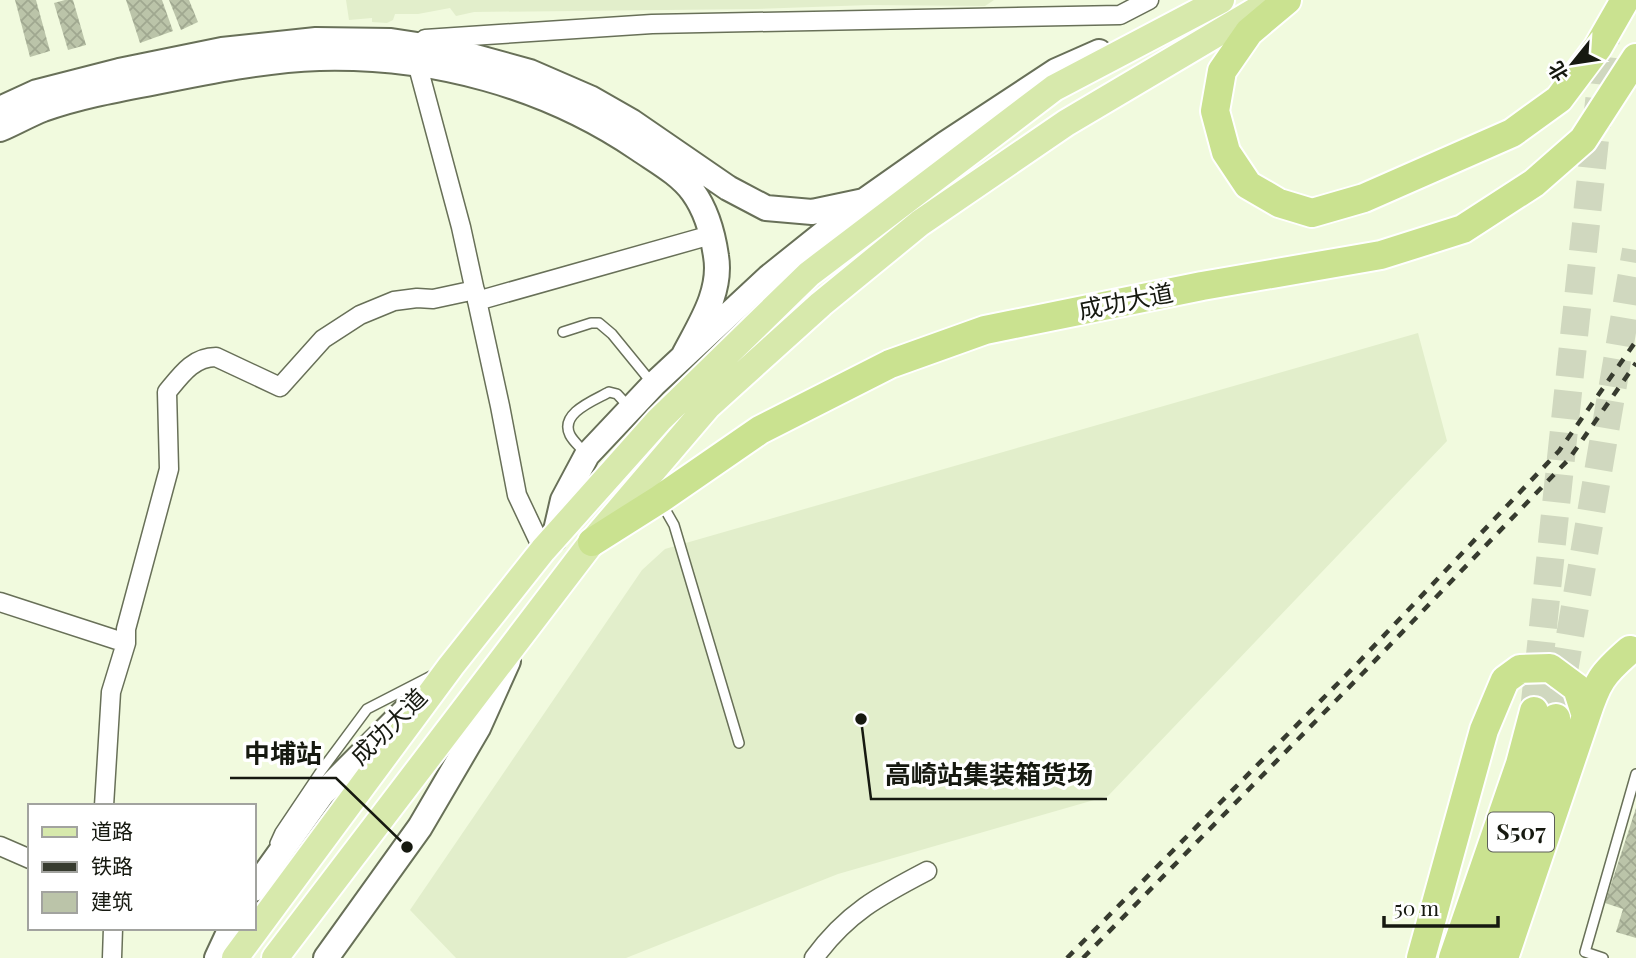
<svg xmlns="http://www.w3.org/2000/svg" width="1636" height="958" viewBox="0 0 1636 958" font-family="'Playfair Display','Noto Sans SC',serif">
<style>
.built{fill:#e2eecb}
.building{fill:url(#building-cross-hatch)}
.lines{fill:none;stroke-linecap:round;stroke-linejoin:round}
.trunk-tunnel{stroke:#d0d8bf;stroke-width:28;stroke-dasharray:28 14;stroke-linecap:butt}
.service-casing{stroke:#687058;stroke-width:12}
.minor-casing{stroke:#687058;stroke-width:21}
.secondary-casing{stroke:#687058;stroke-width:28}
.primary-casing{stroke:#fff;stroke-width:30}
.trunk-casing{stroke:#fff;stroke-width:32}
.service{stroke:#fff;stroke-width:9}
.minor{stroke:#fff;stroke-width:18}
.secondary{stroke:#fff;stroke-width:24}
.primary{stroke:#d7e9ac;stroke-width:26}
.trunk{stroke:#cae290;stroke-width:28}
.rail{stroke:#373b2f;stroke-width:4.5;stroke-dasharray:9 9;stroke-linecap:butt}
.labels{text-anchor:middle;stroke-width:7;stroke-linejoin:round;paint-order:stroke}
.shield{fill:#fff;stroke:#5c5e58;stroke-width:2}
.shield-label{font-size:23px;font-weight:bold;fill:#161910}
.street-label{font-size:24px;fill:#161910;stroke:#fff}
.leader{fill:none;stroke:#161910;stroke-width:2.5}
.callout-dot{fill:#161910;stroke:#fff;stroke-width:2.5}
.callout-label{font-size:26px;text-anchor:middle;font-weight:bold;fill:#161910;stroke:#fff;stroke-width:7;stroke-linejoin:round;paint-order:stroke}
</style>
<defs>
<pattern id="building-cross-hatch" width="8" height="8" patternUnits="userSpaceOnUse" patternTransform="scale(1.75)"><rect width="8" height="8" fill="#bbc4a9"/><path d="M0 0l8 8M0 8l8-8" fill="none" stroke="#a0a890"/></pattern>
</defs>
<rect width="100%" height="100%" fill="#f1fade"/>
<path class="built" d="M 346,0 L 994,0 L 985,6 L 870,5 L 755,9 L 474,12 L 456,16 L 450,8 L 418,14 L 395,14 L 393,20 L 387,23 L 372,22 L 372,18 L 349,20 Z
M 1418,333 L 1447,441 L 1108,796 L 838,874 L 626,958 L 456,958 L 410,910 L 642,570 L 665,549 Z"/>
<path class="building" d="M 15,0 L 36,0 L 50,51 L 30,57 Z
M 65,0 L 73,0 L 86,45 L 68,50 L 54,3 Z
M 126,0 L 162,0 L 173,31 L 140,43 Z
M 169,0 L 189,0 L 198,22 L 181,30 Z
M 1636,808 L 1636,938 L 1616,932 L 1623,909 L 1605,903 Z"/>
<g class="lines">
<path class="trunk-tunnel" d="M 1534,711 L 1607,27
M 1556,718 L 1636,250"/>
<g class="service-casing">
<path id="service" d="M 563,332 L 591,323 L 599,323 L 612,334 L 652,383
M 585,453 C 580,447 573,441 570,435 C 559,413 595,400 609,392 L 617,394 L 629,407
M 662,504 L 674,525 L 739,743
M 275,843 L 280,832 L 321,771 L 367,709 L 437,673
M 1603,958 L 1585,952 L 1636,774"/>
</g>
<g class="minor-casing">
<path id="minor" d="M 425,39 L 652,24 L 1120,15 L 1149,0
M 417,63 L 461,227 L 500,406 L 517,495 L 543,550
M 477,301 L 711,235
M 0,602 L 126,643
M 104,806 L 111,692 L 126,643 L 126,629 L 169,469 L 167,392 C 181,375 193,357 216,357 L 280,387 L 323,339 L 360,315 L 394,301 L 417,298 L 433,299 L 475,290
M 0,846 L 30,859
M 112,958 L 113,928
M 814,958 C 847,913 879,896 927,871"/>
</g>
<g class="secondary-casing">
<path id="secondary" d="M 0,109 L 37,92 L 119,71 L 222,50 L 316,40 L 391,41 L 450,50 L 530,72 L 590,98 L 632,122 L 728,188 L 766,208 L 812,212 L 864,201
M 0,129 C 14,123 28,115 43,109 C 79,96 119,89 156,82 C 210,71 264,60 319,58 C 432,55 545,85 639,149 C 658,162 680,174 693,192 C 706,210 713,235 716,256 C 722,292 700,324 684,355
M 554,539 L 563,500 L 587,455 L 654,384 L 769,277 L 864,201 L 945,144 L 1056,71 L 1099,52
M 254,889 L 322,794 L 413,703
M 217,958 L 231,928
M 326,958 L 420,827 L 478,728 L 508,661"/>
</g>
<g class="primary-casing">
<path id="primary" d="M 235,958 L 451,666 L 543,550 L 659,420 L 809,274 L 1054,88 L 1221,0
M 275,958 L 592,542 L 708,406 L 821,304 L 920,223 L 1066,123 L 1272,1"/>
</g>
<g class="trunk-casing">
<path id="trunk" d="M 1287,0 L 1249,32 L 1222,71 L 1215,111 L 1226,152 L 1248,185 L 1279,203 L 1312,213 L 1364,198 L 1512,133 L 1559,99 L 1598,47 L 1625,0
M 592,542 L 660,499 L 760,430 L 890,364 L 985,330 L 1202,286 L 1381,255 L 1463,229 L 1534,183 L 1583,140 L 1636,58
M 1586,716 C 1597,682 1602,674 1630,650
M 1421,958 L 1484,730 L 1505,680 L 1520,669 L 1550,668 L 1577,688 L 1586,716 L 1504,958
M 1453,958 L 1520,764 L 1534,711
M 1481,958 L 1556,718"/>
</g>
<use href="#service" class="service"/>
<use href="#minor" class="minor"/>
<use href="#secondary" class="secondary"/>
<use href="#primary" class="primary"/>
<use href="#trunk" class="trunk"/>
<path class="rail" d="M 1067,958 L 1355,666 L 1559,451 L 1636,341
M 1083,958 L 1364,672 L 1569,459 L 1636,363"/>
</g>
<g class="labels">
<rect class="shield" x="1488" y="812.5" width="66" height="39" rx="5"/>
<g class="shield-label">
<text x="1521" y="840">S507</text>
</g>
<g class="street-label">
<text transform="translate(1126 302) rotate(-11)" y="8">成功大道</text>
<text transform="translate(389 727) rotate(-45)" y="8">成功大道</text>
</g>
</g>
<path class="leader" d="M407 847L336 778H230M861 719L871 799H1107"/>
<g class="callout-dot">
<circle cx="407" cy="847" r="7"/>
<circle cx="861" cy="719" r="7"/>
</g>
<g class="callout-label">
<text x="283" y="763">中埔站</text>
<text x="989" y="784">高崎站集装箱货场</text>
</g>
<rect x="28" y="804" width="228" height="126" fill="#ffffff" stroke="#a2a39f" stroke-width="2"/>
<rect x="42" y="827" width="35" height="10" fill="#d7e9ac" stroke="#a2a39f" stroke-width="2"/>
<text x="91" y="839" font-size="21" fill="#161910">道路</text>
<rect x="42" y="862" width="35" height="10" fill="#373b2f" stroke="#a2a39f" stroke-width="2"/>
<text x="91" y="874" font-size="21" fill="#161910">铁路</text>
<rect x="42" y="892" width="35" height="21" fill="#bbc4a9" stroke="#a2a39f" stroke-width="2"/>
<text x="91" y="909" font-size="21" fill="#161910">建筑</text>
<g transform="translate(1573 63) rotate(240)" stroke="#ffffff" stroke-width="5" paint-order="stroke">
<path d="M0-5L12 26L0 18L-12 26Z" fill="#161910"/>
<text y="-10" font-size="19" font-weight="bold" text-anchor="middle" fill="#161910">北</text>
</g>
<path d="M1384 916v10h114v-10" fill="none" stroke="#161910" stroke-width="3.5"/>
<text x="1394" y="916" font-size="21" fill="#161910" stroke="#ffffff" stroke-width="5" paint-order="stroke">50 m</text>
</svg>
